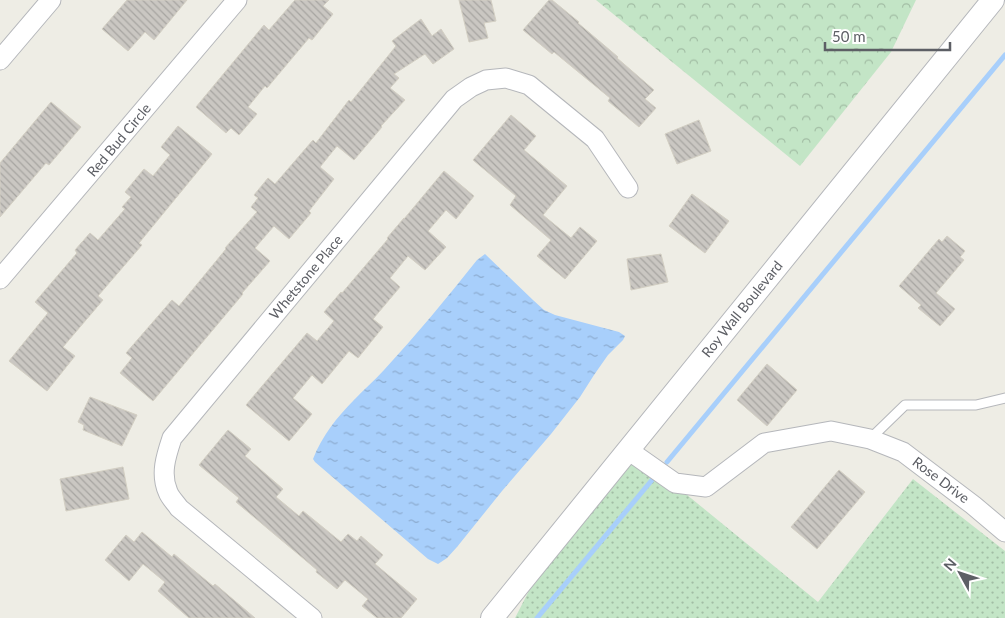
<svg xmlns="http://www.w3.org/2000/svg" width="1005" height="618" viewBox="0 0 1005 618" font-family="Lato,sans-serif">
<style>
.grass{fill:url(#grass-dots)}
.forest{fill:url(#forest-crowns)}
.water{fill:url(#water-ripples)}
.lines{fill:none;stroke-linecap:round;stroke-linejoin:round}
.stream{stroke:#a8cffb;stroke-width:5}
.building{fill:url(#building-back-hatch);stroke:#d3cfc3}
.service-casing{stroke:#b5b7bb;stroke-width:11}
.minor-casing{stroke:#b5b7bb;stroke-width:21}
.tertiary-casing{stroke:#b5b7bb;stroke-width:24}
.service{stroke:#fff;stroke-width:9}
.minor{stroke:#fff;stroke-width:19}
.tertiary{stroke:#fff;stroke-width:22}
.labels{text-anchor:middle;stroke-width:4;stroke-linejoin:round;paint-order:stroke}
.street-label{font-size:14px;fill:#5d5f65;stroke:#fff}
</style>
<defs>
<pattern id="grass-dots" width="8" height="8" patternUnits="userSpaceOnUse" patternTransform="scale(1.25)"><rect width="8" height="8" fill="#c3e5c6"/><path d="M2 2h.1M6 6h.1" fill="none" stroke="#a2bda4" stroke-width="1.8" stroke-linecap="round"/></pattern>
<pattern id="forest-crowns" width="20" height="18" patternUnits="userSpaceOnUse" patternTransform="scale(1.25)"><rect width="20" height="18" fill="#c3e5c6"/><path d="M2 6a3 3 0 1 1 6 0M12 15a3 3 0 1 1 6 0" fill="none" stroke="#a2bda4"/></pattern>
<pattern id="water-ripples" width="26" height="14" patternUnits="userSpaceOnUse" patternTransform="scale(1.25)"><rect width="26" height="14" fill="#a8cffb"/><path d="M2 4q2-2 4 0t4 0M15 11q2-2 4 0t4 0" fill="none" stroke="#8cabcf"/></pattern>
<pattern id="building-back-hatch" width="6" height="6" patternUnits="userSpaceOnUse" patternTransform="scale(1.25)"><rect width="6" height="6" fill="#cac7c2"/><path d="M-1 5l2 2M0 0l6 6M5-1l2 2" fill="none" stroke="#a7a5a1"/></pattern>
</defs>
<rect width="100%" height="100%" fill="#eeede5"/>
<path class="grass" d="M 637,454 L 818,602 L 913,479 L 1005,551 L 1005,618 L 515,618 L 534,581 Z"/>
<path class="forest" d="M 596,0 L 916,0 L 891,52 L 800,166 Z"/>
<path class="water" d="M 485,254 L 533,300 L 544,310 L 555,315 L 619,332 L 625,336 L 623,340 L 608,355 L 594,375 L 580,397 L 551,434 L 502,491 L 457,547 L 447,558 L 438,564 L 428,559 L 315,462 L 313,459 C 322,436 337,417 354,400 C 363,390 374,381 384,370 C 416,335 447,298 477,260 Z"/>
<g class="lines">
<path class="stream" d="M 667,462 L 1005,55
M 537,618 L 652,480"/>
</g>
<path class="building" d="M 127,0 L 187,0 L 154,40 L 145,32 L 128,51 L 102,29 Z
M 295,0 L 329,0 L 323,6 L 333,14 L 312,40 L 309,38 L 267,88 L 265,86 L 248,107 L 257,114 L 239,135 L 231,128 L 226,133 L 196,107 L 264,25 L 269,30 Z
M 459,0 L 491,0 L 496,21 L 484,23 L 488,38 L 469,42 Z
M 549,0 L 552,0 L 579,22 L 578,23 L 618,57 L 617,58 L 654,90 L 645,99 L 656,108 L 639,127 L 608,101 L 610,98 L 554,52 L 552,54 L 523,30 Z
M 421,19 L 432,36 L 441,29 L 454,49 L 433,64 L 425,54 L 394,74 L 399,78 L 390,88 L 405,100 L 381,126 L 382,127 L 354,160 L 337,146 L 320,167 L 334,179 L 309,211 L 311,213 L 289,239 L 274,226 L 255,248 L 270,261 L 242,293 L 243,294 L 153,401 L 120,373 L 132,358 L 126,353 L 172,300 L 179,306 L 226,249 L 225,248 L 257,212 L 251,207 L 258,198 L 254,195 L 268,178 L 275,184 L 313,140 L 316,143 L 349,100 L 351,102 L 396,46 L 392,41 Z
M 51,102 L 81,127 L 49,165 L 46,163 L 0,217 L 0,163 Z
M 511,115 L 536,136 L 524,150 L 567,186 L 543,215 L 571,238 L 580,227 L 597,241 L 565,279 L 537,256 L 551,240 L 510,205 L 516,196 L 473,160 Z
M 699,120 L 711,151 L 677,164 L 665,134 Z
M 178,126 L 212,154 L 139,243 L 142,245 L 98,296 L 103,300 L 63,347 L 75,356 L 47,391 L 9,361 L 48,313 L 35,302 L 77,253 L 75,250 L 90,233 L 98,240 L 125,209 L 122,207 L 131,197 L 125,192 L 144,169 L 153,176 L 170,155 L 161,147 Z
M 444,171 L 474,196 L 456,219 L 446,210 L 428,231 L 446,247 L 425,270 L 408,256 L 390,278 L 400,287 L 373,319 L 383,327 L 358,358 L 349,351 L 322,384 L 312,375 L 293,398 L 312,414 L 289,441 L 246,405 L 307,333 L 317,341 L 334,321 L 324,312 L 341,292 L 342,293 L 388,239 L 387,238 L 404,218 L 404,219 Z
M 692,194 L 729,221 L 705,253 L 669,226 Z
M 947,236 L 965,251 L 960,257 L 964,260 L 936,293 L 955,309 L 940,326 L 918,308 L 921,305 L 899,286 L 939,239 L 942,242 Z
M 661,254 L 668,282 L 631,290 L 627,259 Z
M 767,364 L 797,390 L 767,426 L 737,400 Z
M 90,397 L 137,415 L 122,446 L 83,430 L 84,425 L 78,422 Z
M 228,430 L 251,449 L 245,456 L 283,489 L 276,497 L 299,516 L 303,511 L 341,542 L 348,534 L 357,541 L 361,536 L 383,555 L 375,564 L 417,599 L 401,618 L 377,618 L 362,606 L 368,599 L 345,580 L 337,589 L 316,572 L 317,570 L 236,502 L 239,498 L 199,465 Z
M 123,467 L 129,499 L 66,511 L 60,479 Z
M 839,470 L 865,492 L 817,549 L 791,527 Z
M 142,532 L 172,557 L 174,554 L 213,586 L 215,584 L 255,618 L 189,618 L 158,591 L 165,582 L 143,564 L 129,581 L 105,560 L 126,535 L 134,542 Z"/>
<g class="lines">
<g class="service-casing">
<path id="service" d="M 870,439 L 905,405 L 976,405 L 1005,398"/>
</g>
<g class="minor-casing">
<path id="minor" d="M 0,60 L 51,0
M 0,279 L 237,0
M 628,450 L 675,483 L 706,487 L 764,443 L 831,431 L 870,439 L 903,452 L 973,505 L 1005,532
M 312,618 L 179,508 C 176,503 170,498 168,492 C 160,474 166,456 172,438 L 454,99 L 471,87 L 486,80 L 506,78 L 529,85 L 595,139 L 628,188"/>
</g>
<g class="tertiary-casing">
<path id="tertiary" d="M 492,618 L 993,0"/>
</g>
<use href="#service" class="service"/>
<use href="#minor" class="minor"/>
<use href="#tertiary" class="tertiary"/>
</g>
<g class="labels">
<g class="street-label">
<text transform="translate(119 140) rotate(-50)" y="5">Red Bud Circle</text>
<text transform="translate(306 277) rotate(-50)" y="5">Whetstone Place</text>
<text transform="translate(742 309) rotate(-51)" y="5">Roy Wall Boulevard</text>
<text transform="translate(941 480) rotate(37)" y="5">Rose Drive</text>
</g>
</g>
<g transform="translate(960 573) rotate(310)" stroke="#ffffff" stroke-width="4" paint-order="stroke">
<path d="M0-4L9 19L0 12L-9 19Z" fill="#5d5f65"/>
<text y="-8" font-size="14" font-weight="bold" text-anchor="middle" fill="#5d5f65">N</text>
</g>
<path d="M825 42v8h125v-8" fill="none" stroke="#5d5f65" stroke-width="2.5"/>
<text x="832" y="42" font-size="15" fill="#5d5f65" stroke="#ffffff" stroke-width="4" paint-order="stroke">50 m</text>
</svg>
